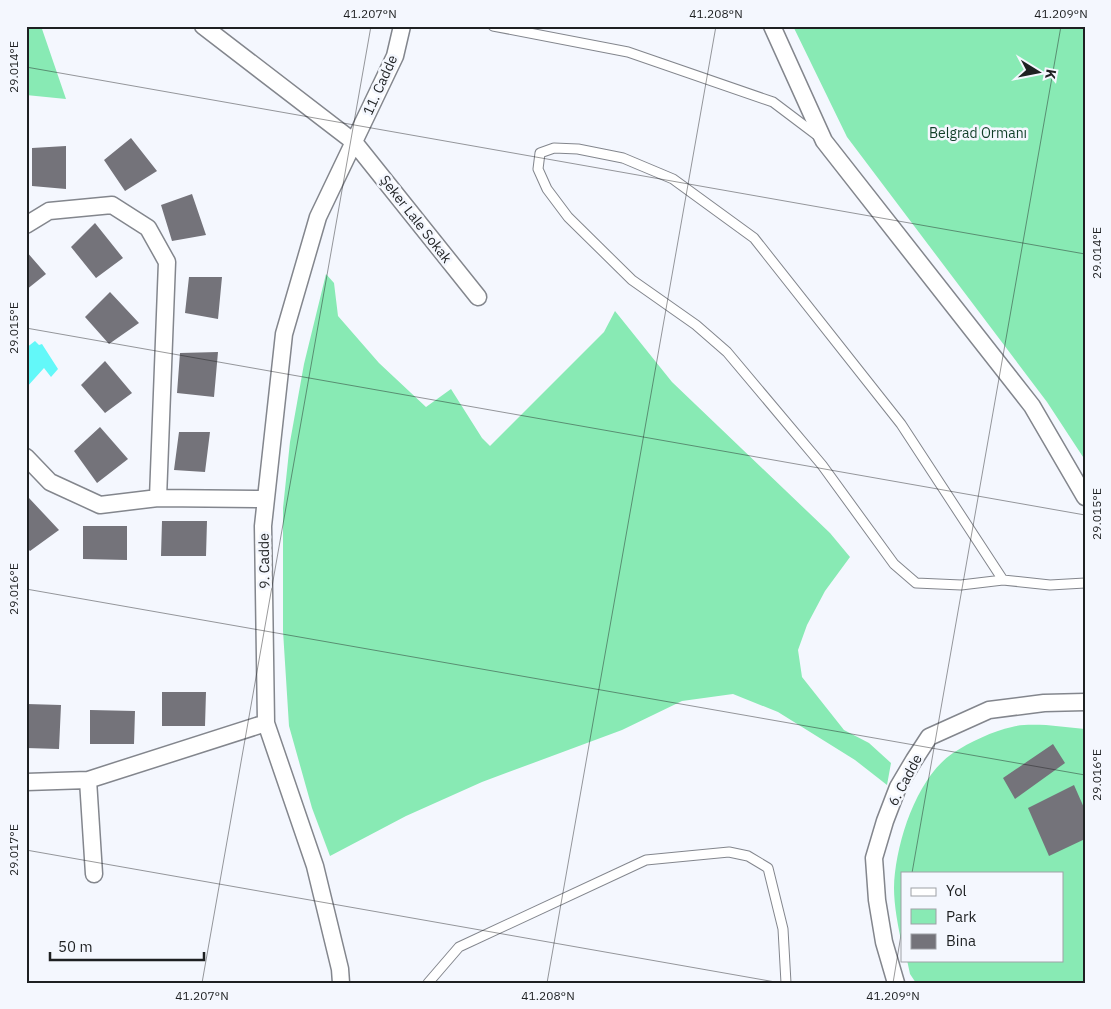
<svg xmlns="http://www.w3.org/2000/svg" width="1111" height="1009" viewBox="0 0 1111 1009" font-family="'IBM Plex Sans',sans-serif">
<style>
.green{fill:#88eab4}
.water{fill:#63f8f9}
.building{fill:#74737a}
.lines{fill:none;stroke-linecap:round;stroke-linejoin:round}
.lane-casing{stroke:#83868d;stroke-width:11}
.street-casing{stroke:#83868d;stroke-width:19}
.lane{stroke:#fff;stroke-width:9}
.street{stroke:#fff;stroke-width:16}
.ticks{fill:none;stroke:#1e2022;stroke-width:1;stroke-opacity:0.45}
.labels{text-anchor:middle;stroke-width:5;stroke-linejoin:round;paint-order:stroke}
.street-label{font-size:14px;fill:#1e2022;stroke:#f4f7fe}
.park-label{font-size:14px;fill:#123f29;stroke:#f4f7fe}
.neatline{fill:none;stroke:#1e2022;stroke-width:2}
.ticks-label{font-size:12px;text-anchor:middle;fill:#1e2022}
</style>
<rect width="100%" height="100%" fill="#f4f7fe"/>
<path class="green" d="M 26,26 L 41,26 L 66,99 L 26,95 Z
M 793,26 L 1085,26 L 1085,460 L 1047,402 L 847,137 Z
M 326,274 L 334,283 L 338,316 L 379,363 L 426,407 L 451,389 L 482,438 L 490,446 L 604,332 L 615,311 L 672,382 L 830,533 L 850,557 L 825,591 L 807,625 L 798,650 L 802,677 L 844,730 L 869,743 L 891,763 L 887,785 L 855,760 L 778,712 L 733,694 L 682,701 L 622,730 L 482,782 L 406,816 L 330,856 L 312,808 L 289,726 L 283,631 L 283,508 L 290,442 L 304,364 Z
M 1046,725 L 1085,729 L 1085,983 L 916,983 L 910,974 L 907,960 L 1062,960 L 1062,873 L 902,873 L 902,944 C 898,927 894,905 894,888 C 895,845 916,778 953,753 C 970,742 993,731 1012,727 C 1023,724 1035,725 1046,725 Z"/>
<path class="water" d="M 35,341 L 39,345 L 42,344 L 58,369 L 51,377 L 44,368 L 26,388 L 26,348 Z"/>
<path class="building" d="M 131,138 L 157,171 L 125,191 L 104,160 Z
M 66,146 L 66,189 L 32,186 L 32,148 Z
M 192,194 L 206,235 L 172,241 L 161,205 Z
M 95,223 L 123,258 L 96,278 L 71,247 Z
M 26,251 L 46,274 L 26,290 Z
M 189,277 L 222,277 L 218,319 L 185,313 Z
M 110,292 L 139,323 L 109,344 L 85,317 Z
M 218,352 L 214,397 L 177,393 L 180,353 Z
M 105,361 L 132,393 L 105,413 L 81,385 Z
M 100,427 L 128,459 L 97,483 L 74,451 Z
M 179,432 L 210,432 L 205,472 L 174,470 Z
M 29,498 L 59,530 L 30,551 L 26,547 L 26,501 Z
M 162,521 L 207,521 L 206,556 L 161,556 Z
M 83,526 L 127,526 L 127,560 L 83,559 Z
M 162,692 L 206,692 L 205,726 L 162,726 Z
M 27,704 L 61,705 L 59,749 L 26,748 Z
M 90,710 L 135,711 L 134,744 L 90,744 Z
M 1053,744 L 1065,763 L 1015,799 L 1003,778 Z
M 1074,785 L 1085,810 L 1085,839 L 1049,856 L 1028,808 Z"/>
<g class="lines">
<g class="lane-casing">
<path id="lane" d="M 493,26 L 628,52 L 773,102 L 818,136
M 1003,580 L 901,424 L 754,238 L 673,179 L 623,158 L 578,149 L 554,148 L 540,153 L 538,169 L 547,189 L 568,217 L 632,280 L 696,325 L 727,352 L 822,465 L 894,564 L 916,583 L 961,585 L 1003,580 L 1050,585 L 1085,583
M 428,983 L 459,947 L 646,860 L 729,852 L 748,856 L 768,868 L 783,929 L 786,983"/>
</g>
<g class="street-casing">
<path id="street" d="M 203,26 L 354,142 L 478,297
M 772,26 L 824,141 L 1032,406 L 1085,497
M 26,225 L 49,211 L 112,205 L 148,228 L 167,262 L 158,498
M 26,457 L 50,482 L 100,505 L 158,498 L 266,499
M 88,780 L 94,874
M 26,782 L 88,780 L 266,723
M 341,983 L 340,969 L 315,866 L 266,723 L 263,526 L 284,334 L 318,217 L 395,56 L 402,26
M 896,983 L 884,942 L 877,900 L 874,858 L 885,821 L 898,787 L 914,760 L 929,737 L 989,710 L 1044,703 L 1085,702"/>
</g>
<use href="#lane" class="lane"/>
<use href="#street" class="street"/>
</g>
<path class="ticks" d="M 26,67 L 1085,254M 26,328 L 1085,515M 26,589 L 1085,775M 26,850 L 781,983M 912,873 L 1061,26M 202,983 L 371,26M 547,983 L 716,26M 893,983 L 902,929"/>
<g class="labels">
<g class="street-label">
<text transform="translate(380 85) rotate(-66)" y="5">11. Cadde</text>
<text transform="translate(416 219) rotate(52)" y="5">Şeker Lale Sokak</text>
<text transform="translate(264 561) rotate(-91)" y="5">9. Cadde</text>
<text transform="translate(905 780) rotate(-62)" y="5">6. Cadde</text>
</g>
<g class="park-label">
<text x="978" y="138">Belgrad Ormanı</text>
</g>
</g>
<rect width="1111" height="1009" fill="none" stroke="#f4f7fe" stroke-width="55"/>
<rect x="901" y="872" width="162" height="90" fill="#f4f7fe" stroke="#9ea1a6"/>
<rect x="911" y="888" width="25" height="8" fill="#ffffff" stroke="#9ea1a6"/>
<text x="946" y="896" font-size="15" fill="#1e2022">Yol</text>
<rect x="911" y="909" width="25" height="15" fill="#88eab4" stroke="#9ea1a6"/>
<text x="946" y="922" font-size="15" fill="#1e2022">Park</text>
<rect x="911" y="934" width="25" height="15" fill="#74737a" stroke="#9ea1a6"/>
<text x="946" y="946" font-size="15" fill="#1e2022">Bina</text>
<g transform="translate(1038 72) rotate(100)" stroke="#f4f7fe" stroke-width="4" paint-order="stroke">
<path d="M0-4L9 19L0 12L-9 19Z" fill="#1e2022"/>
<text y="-8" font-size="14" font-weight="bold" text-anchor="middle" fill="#1e2022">K</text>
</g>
<path d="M50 952v8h154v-8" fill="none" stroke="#1e2022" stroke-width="2.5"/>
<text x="58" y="952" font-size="15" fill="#1e2022" stroke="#f4f7fe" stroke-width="4" paint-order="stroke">50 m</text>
<rect x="28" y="28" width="1056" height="954" class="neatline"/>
<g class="ticks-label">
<text x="370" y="18">41.207°N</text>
<text x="716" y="18">41.208°N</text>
<text x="1061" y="18">41.209°N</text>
<text transform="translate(14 67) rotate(-90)" y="4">29.014°E</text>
<text transform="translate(1097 253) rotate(-90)" y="4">29.014°E</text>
<text transform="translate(14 328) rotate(-90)" y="4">29.015°E</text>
<text transform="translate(1097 514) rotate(-90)" y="4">29.015°E</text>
<text transform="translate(14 589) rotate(-90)" y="4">29.016°E</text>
<text transform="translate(1097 775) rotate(-90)" y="4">29.016°E</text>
<text transform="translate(14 850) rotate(-90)" y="4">29.017°E</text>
<text x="202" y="1000">41.207°N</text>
<text x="548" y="1000">41.208°N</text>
<text x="893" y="1000">41.209°N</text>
</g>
</svg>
